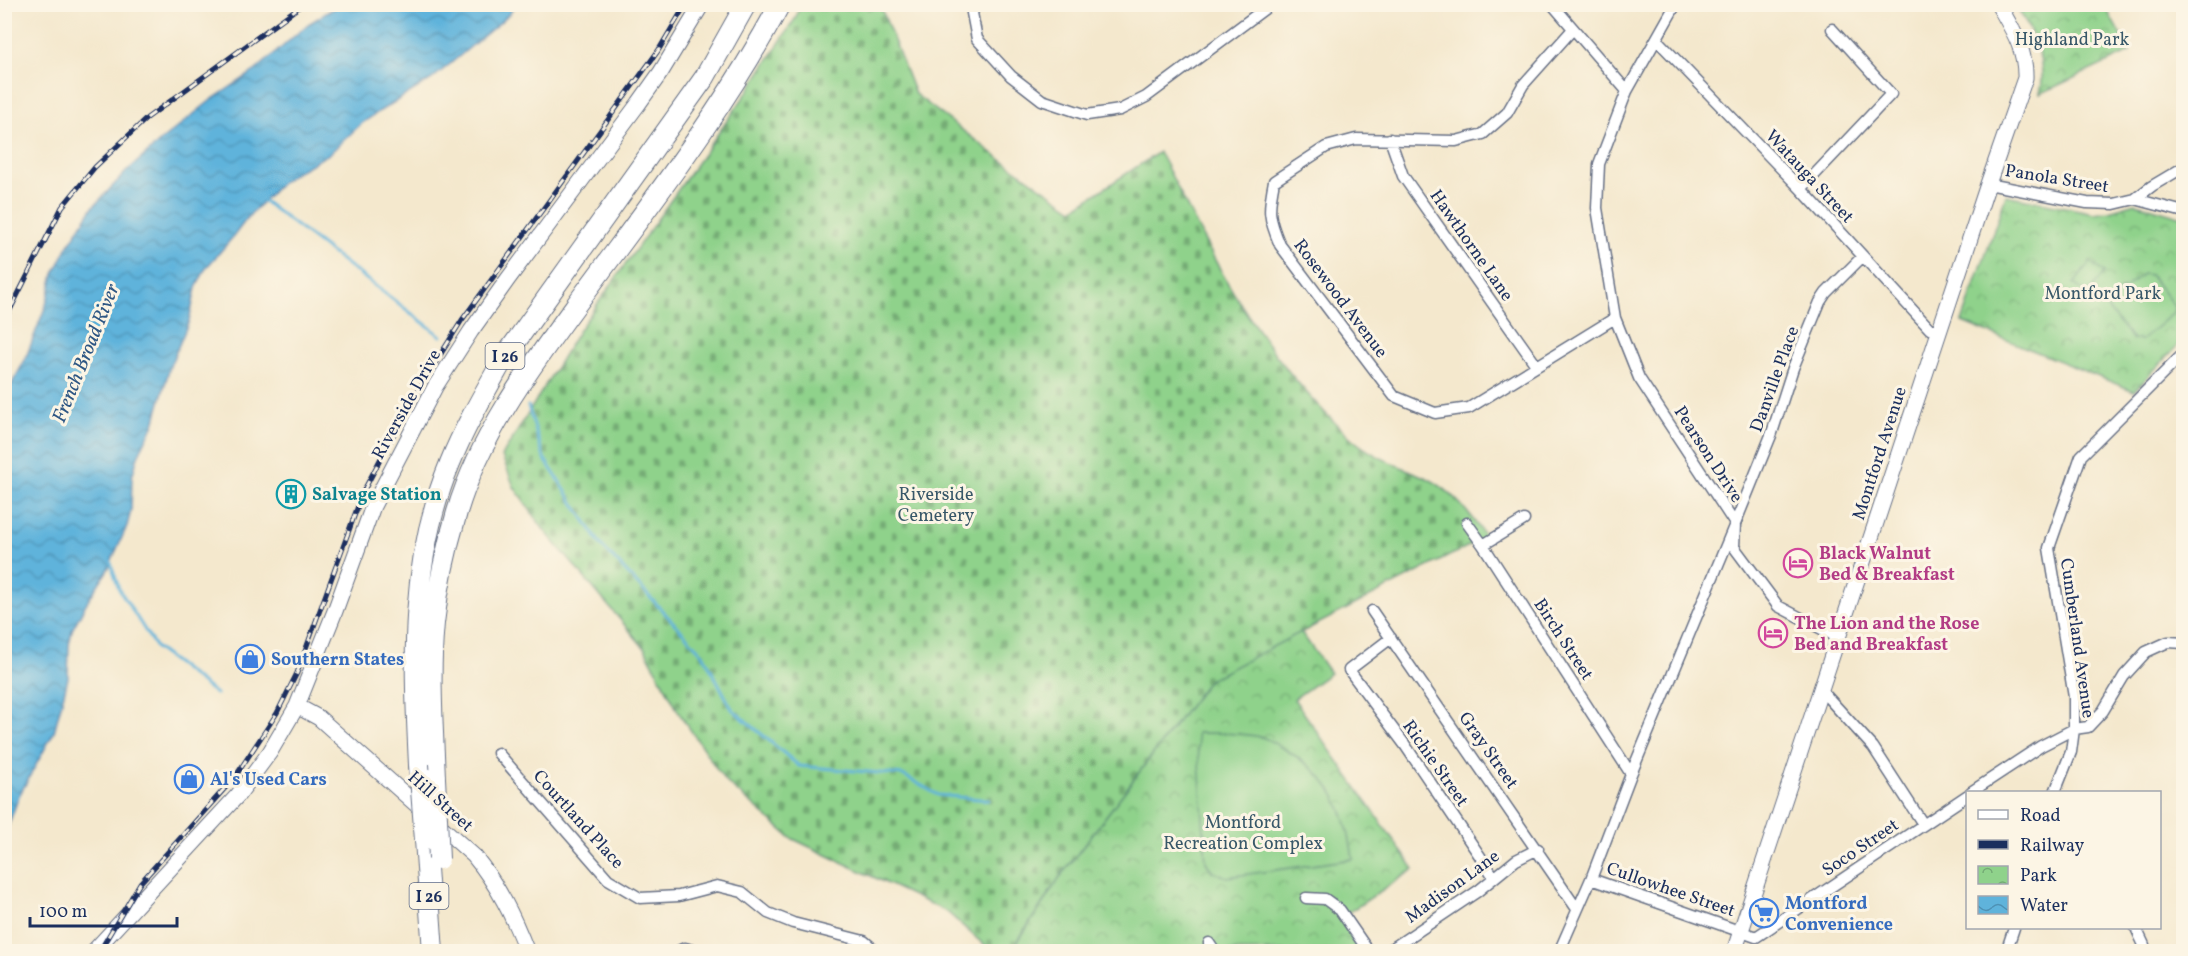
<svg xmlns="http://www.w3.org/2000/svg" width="2188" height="956" viewBox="0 0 2188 956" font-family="Vollkorn,serif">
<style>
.cemetery{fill:url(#cemetery-stones);stroke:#558074;stroke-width:1.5}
.park{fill:url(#park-crowns);stroke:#558074;stroke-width:1.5}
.pitch{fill:#8fd28b;stroke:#558074;stroke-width:1.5}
.water{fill:url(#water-waves);stroke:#3d719c;stroke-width:1.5}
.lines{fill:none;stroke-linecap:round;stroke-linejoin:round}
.stream{stroke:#5fb3db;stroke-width:3}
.street-casing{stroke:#677085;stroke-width:13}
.secondary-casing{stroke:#677085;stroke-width:17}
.highway-casing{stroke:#677085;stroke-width:22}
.street{stroke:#fff;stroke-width:10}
.secondary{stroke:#fff;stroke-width:15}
.highway{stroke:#fff;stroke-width:20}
.rail-casing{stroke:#1b2f5e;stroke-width:5}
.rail{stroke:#fcf5e5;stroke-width:3;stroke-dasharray:9;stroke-linecap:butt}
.highway-bridge-casing{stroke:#677085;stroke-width:22;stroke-linecap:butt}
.highway-bridge{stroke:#fff;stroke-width:20}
.labels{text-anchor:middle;stroke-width:6;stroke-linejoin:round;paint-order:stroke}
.shield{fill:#fcf5e5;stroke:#5e6a86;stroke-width:1.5}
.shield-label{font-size:16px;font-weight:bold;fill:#1b2f5e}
.park-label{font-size:18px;fill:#385869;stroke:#fcf5e5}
.street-label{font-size:18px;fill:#1b2f5e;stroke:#fcf5e5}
.culture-label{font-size:18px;font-weight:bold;fill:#0d838f;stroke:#fcf5e5;text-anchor:start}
.hotel-label{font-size:18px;font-weight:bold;fill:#b23c85;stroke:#fcf5e5;text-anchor:start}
.shop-label{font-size:18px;font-weight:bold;fill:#366cbe;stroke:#fcf5e5;text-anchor:start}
.water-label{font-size:20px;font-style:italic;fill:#2f5784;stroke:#fcf5e5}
</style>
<defs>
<pattern id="cemetery-stones" width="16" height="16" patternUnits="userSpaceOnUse" patternTransform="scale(1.5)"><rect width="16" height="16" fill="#8fd28b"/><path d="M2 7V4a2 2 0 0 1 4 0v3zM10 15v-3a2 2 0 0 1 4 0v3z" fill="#74ab75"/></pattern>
<pattern id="park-crowns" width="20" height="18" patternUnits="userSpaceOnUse" patternTransform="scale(1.5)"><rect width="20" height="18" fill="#8fd28b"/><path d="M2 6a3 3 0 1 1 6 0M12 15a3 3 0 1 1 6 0" fill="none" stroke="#74ab75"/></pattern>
<pattern id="water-waves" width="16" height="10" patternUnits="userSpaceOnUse" patternTransform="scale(1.5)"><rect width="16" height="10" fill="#5fb3db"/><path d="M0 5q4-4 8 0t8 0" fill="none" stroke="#4e92b5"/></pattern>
</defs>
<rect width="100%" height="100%" fill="#fcf5e5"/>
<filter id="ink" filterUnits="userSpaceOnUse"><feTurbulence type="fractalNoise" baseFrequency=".0167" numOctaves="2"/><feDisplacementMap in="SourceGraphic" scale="12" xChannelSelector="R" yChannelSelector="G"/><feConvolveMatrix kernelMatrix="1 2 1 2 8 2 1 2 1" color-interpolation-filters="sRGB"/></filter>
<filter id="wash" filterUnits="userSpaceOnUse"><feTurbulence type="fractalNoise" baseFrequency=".008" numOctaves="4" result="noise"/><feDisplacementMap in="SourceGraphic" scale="24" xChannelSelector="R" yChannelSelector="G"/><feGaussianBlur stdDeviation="1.35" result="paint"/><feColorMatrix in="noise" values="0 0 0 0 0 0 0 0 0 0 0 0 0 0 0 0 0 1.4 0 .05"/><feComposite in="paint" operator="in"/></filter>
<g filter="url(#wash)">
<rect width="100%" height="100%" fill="#f4e8cd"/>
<path class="cemetery" d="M 801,5 L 880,5 L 915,94 L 999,158 L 1073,209 L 1159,152 C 1185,200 1209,254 1238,300 C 1269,349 1307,398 1350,437 C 1373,458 1401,466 1429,479 C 1454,492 1470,515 1486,537 L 1209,680 L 1060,877 L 1011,951 L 991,951 L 947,912 L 791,838 L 725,781 L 679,713 L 645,649 L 544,530 L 514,487 L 502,456 L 579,330 L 748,91 L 795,19 Z"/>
<path class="park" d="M 2016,5 L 2104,5 L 2130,52 L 2040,94 C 2048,61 2032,32 2016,5 Z
M 2006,195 L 2094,213 L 2109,211 L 2136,203 L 2183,217 L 2183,340 L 2134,391 L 1962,322 Z
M 1301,632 L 1330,673 L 1294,699 L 1414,869 L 1340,918 L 1362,951 L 1011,952 L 1060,877 L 1209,680 Z"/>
<path class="pitch" d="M 2090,262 L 2104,273 L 2088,294 L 2074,284 Z
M 2143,274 L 2150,275 L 2175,307 L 2172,314 L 2142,340 L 2133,340 L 2107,308 L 2107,302 Z
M 1197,733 C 1219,733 1240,733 1261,737 C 1270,739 1278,746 1286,750 C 1332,777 1346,807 1353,859 L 1227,877 C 1216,874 1212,872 1206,862 Z"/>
<path class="water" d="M 339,5 L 515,5 L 510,13 L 498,24 L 432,79 L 380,111 L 361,124 L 329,154 L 293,174 L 281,183 L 248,217 L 233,237 L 206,268 L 196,288 L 189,321 L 170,366 L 154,424 L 138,456 L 132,477 L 131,511 L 127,526 L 107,571 L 87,602 L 72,630 L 69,645 L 68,678 L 54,732 L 19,796 L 5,834 L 5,396 L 25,360 L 46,305 L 54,274 L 68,246 L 92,208 L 127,171 L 163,139 L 211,100 L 256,70 L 308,24 Z"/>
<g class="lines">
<path class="stream" d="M 261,199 L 441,336
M 528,406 L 544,458 L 601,545 L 703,654 L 732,709 L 799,766 L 903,775 L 938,795 L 989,800
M 110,560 L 119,589 L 156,648 L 216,694"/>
</g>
</g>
<g filter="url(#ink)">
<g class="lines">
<g class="street-casing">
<path id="street" d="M 976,4 L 972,13 L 977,39 L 1011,76 L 1042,100 L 1087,115 L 1120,110 L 1146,97 L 1271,4
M 1552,4 L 1627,91
M 1573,29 L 1523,85 L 1507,113 L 1483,134 L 1456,141 L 1356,139 L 1326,147 L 1274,181 C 1268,211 1268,217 1280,245 L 1394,396 L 1435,413 L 1469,408 L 1615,318
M 1657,40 L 1801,189 L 1930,329 L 1940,329
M 1390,139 L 1403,176 L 1536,365
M 1988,184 L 2087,203 L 2114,204 L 2135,199 L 2152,186 L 2184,167
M 1801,189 L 1891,94 L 1832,29
M 2135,199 L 2184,212
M 1467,523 L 1483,545 L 1631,774
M 1483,545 L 1524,520
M 1372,611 L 1577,909
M 1391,638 L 1349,670 L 1405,745 L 1494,877
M 1839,638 L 1778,606 L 1734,547 L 1735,524 L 1772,433 L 1793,368 L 1820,302 L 1826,293 L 1862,257
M 1821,690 L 1873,747 L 1923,824
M 498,753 L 608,879 L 640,898 L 679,896 L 717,886 L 742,892 L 768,913 L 793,923 L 864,941 L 877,952
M 1971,792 L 2041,746 L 2074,729 L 2088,727 L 2103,711 L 2124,676 L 2146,652 L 2168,642 L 2184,643
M 2055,792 L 2071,752 L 2074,729 L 2074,697 L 2049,548 L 2081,456 L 2184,353
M 1591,879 L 1756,937 L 1968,795
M 1306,898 L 1325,899 L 1340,910 L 1369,952
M 2136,928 L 2144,945 L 2145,952
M 1209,943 L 1215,952
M 676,952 L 685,948 L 699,952
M 1387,952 L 1478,891 L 1516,860 L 1538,849
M 1559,952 L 1591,879 L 1631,774 L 1735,524 L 1639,378 L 1615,318 L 1597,208 L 1599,164 L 1627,91 L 1676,4
M 2006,952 L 2014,928"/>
</g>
<g class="secondary-casing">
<path id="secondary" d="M 297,706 L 319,718 L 474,856 C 498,885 513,916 527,952
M 93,952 L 238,795 L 270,752 L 297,706 L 335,611 L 373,506 L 435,387 L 471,331 L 508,279 L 639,103 L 661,72 L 702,4
M 1734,952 L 1988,184 L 2025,78 C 2026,49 2012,29 1998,4"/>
</g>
<g class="highway-casing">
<path id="highway" d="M 419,765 C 414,661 409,562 450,463 C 465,426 485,392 504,358 L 705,77 L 746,4
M 435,778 C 433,727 429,675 434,623 C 438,586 446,549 457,512 C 481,431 535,361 584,294 C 653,200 725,108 780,4
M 425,840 L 433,952"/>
</g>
<use href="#street" class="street"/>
<use href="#secondary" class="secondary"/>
<use href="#highway" class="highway"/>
<g class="rail-casing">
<path id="rail" d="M 4,322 L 62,207 L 95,167 L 147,118 L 303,4
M 99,952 L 140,883 L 235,777 L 277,713 L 297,673 L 363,492 L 409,405 L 462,320 L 658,51 L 686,4"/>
</g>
<use href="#rail" class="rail"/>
<g class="highway-bridge-casing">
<path id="highway-bridge" d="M 419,765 L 425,840
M 435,778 L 439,859"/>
</g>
<use href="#highway-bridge" class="highway-bridge"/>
</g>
</g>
<defs>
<g id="building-ring" transform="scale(1.5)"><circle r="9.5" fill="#fcf5e5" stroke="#0f9aa8" stroke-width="1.5"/><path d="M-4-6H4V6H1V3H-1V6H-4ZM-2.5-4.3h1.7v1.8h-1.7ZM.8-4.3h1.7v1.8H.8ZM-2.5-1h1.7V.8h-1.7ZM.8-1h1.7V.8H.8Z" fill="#0f9aa8"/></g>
<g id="hotel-ring" transform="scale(1.5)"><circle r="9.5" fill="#fcf5e5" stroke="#d1479c" stroke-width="1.5"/><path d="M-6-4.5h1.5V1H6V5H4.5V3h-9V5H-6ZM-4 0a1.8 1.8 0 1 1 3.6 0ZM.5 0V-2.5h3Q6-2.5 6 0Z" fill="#d1479c"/></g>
<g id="shop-ring" transform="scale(1.5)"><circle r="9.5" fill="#fcf5e5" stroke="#3f7fe0" stroke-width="1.5"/><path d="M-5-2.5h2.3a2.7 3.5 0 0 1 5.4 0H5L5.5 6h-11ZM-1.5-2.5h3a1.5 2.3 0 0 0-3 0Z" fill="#3f7fe0"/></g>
<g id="supermarket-ring" transform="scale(1.5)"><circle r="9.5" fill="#fcf5e5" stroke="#3f7fe0" stroke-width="1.5"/><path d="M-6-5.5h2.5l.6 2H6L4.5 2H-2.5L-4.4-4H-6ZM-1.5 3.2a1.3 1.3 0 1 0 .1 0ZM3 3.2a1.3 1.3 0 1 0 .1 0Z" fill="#3f7fe0"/></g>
</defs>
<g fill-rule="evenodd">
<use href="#building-ring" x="291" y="494"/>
<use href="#hotel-ring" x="1798" y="563"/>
<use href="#hotel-ring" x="1773" y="633"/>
<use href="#shop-ring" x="250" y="659"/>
<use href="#shop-ring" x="189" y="779"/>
<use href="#supermarket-ring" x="1764" y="913"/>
</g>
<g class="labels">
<g class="shield">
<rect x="485.5" y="343" width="39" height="26" rx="4.5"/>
<rect x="409.5" y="883" width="39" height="26" rx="4.5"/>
</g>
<g class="shield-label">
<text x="505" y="362">I 26</text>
<text x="429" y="902">I 26</text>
</g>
<g class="park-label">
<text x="2072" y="45">Highland Park</text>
<text x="2103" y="299">Montford Park</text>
<text x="936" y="500">Riverside<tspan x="936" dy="21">Cemetery</tspan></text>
<text x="1243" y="828">Montford<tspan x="1243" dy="21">Recreation Complex</tspan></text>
</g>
<g class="street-label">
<text transform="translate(1810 176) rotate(47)" y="6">Watauga Street</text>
<text transform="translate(2057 178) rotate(9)" y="6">Panola Street</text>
<text transform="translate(1472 245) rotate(55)" y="6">Hawthorne Lane</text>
<text transform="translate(1341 298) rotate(53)" y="6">Rosewood Avenue</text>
<text transform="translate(1774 379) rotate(-70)" y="6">Danville Place</text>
<text transform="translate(406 404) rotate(-61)" y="6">Riverside Drive</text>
<text transform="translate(1879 453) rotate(-72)" y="6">Montford Avenue</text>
<text transform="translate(1709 454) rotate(57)" y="6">Pearson Drive</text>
<text transform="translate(2078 638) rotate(82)" y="6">Cumberland Avenue</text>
<text transform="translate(1564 639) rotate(57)" y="6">Birch Street</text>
<text transform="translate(1489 750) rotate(55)" y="6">Gray Street</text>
<text transform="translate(1436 763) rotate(55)" y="6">Richie Street</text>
<text transform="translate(441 801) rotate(42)" y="6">Hill Street</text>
<text transform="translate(579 819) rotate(48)" y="6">Courtland Place</text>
<text transform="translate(1860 847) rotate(-34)" y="6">Soco Street</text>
<text transform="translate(1452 886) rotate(-36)" y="6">Madison Lane</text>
<text transform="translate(1671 889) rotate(19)" y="6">Cullowhee Street</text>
</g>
<g class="culture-label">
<text x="312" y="500">Salvage Station</text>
</g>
<g class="hotel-label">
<text x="1819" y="559">Black Walnut<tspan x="1819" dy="21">Bed &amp; Breakfast</tspan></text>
<text x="1794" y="629">The Lion and the Rose<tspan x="1794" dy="21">Bed and Breakfast</tspan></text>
</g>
<g class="shop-label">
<text x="271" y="665">Southern States</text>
<text x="210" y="785">Al's Used Cars</text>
<text x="1785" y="909">Montford<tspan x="1785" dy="21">Convenience</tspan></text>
</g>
<g class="water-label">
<text transform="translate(85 353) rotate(-68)" y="7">French Broad River</text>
</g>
</g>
<rect width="2188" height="956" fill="none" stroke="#fcf5e5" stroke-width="24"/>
<rect x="1966" y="791" width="195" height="138" fill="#fcf5e5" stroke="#a2a6af" stroke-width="1.5"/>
<rect x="1978" y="810" width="30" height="9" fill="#ffffff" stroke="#a2a6af" stroke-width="1.5"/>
<text x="2020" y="821" font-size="18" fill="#1b2f5e">Road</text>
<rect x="1978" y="840" width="30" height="9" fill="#1b2f5e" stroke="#a2a6af" stroke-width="1.5"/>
<text x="2020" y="851" font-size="18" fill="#1b2f5e">Railway</text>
<rect x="1978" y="866" width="30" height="18" fill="url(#park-crowns)" stroke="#a2a6af" stroke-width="1.5"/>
<text x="2020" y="881" font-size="18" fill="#1b2f5e">Park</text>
<rect x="1978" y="896" width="30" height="18" fill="url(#water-waves)" stroke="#a2a6af" stroke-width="1.5"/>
<text x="2020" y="911" font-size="18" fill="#1b2f5e">Water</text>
<path d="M30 917v9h147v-9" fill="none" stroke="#1b2f5e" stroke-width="3"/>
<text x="39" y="917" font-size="18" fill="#1b2f5e" stroke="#fcf5e5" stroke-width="4.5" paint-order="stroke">100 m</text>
</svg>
